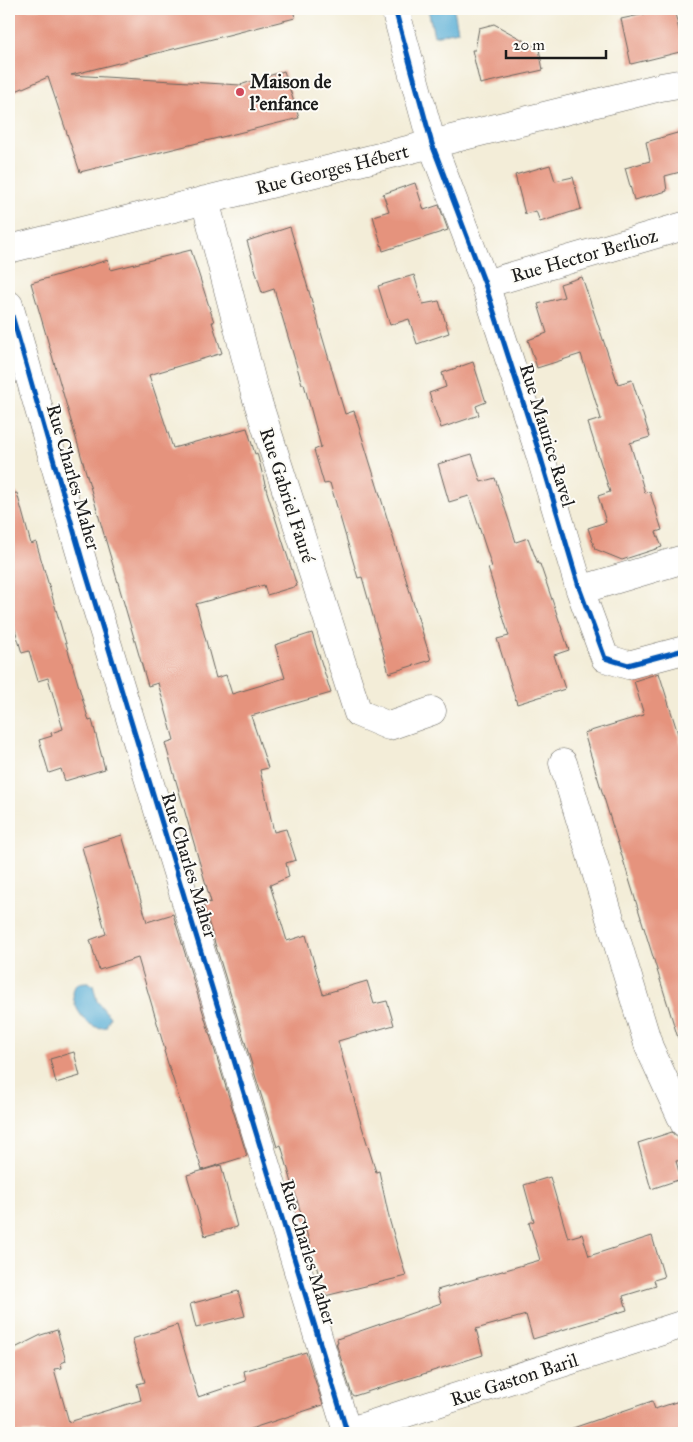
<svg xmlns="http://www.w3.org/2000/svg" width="693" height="1442" viewBox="0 0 693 1442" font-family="'IM FELL Great Primer',serif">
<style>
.water{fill:#5aafd6;stroke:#3b6679}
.building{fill:#e5937d}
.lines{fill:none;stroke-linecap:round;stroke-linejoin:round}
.minor-casing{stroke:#67655e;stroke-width:29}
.minor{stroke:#fff;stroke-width:28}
.cycleway-casing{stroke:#fdfcf7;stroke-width:8}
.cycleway{stroke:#0057b8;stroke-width:5}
.poi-dot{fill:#d1495b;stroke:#fdfcf7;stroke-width:2}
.labels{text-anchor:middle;stroke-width:4;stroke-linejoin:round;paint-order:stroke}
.poi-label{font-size:19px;font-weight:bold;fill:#1c1c1c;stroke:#fdfcf7;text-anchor:start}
.street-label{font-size:19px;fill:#1c1c1c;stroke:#fdfcf7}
</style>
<rect width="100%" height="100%" fill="#fdfcf7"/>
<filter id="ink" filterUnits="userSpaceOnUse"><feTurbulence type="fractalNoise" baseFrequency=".02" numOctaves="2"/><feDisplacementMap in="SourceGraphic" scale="10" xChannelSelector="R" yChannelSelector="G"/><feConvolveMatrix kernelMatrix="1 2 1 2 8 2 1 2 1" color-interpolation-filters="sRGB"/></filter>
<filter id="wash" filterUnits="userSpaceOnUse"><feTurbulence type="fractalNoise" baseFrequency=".0096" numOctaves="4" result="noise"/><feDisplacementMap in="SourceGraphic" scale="20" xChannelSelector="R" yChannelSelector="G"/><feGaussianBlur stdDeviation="1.12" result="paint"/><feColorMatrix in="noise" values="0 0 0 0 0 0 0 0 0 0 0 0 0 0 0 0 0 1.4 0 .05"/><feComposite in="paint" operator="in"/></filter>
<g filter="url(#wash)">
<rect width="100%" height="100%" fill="#f3edd8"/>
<path class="water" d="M 428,9 L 454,9 L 458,31 L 434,36 Z
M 88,982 L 93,985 L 97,1001 L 110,1017 L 106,1027 C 86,1034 64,995 77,984 C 80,982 85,982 88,982 Z"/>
<g id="blocks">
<path class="building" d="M 9,9 L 293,9 L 295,18 L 71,75 L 240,85 L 284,71 L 299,118 L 80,172 L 48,77 L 9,94 Z
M 668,9 L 674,9 L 684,51 L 631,64 L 621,19 Z
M 494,24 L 539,49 L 543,70 L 480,84 L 472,50 L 475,50 L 479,28 Z
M 684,131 L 684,171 L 665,176 L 667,191 L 634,200 L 625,168 L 650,161 L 646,142 Z
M 550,165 L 555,181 L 573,177 L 581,209 L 540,222 L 536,211 L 525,214 L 515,175 Z
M 415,183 L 424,210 L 439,205 L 448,230 L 383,251 L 373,216 L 389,211 L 383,194 Z
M 290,227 L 345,414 L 354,411 L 431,660 L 389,673 L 362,577 L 358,578 L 330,483 L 324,484 L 314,450 L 321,447 L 304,384 L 302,384 L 274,289 L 262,293 L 247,241 Z
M 191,250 L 214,322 L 212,322 L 222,353 L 149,375 L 173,448 L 247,428 L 255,454 L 257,453 L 267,492 L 297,586 L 267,595 L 264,585 L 196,604 L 216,678 L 226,675 L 232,694 L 285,678 L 275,645 L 312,633 L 331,693 L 251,716 L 268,768 L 260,770 L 274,832 L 286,829 L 296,860 L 286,863 L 289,877 L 270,885 L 287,941 L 306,935 L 323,994 L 367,981 L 374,1004 L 387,1001 L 394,1025 L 338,1041 L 359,1117 L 376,1172 L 379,1171 L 390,1222 L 406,1276 L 325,1296 L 281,1145 L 277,1147 L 203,904 L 211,902 L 165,743 L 174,740 L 158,683 L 148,686 L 31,283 L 108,260 L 111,270 Z
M 414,275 L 423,304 L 439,301 L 449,333 L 417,344 L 409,319 L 390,325 L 378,286 Z
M 582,277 L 618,384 L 632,380 L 650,437 L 630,443 L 645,493 L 650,492 L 662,530 L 656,532 L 662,547 L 622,560 L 595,549 L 588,528 L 606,522 L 598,496 L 610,492 L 588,423 L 601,419 L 581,354 L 537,368 L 528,340 L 547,333 L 538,304 L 564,297 L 560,284 Z
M 473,362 L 486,402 L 476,406 L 479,415 L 441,428 L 429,393 L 446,387 L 442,373 Z
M 472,454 L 481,482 L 495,478 L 516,542 L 528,538 L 538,564 L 540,564 L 569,650 L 554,655 L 565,689 L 517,704 L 497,639 L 509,636 L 488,568 L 492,567 L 469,496 L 449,502 L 438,464 Z
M 17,493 L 31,544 L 36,542 L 89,721 L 92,720 L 105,769 L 65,781 L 61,769 L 49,773 L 39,740 L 52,736 L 51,733 L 63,729 L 48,678 L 38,681 L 29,651 L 22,653 L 9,609 L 9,494 Z
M 659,673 L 684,753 L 684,1037 L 678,1038 L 584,733 L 644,715 L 634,681 Z
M 122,835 L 147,922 L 173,914 L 247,1156 L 202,1170 L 164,1051 L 165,1050 L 138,958 L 99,970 L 90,940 L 106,934 L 82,847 Z
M 74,1052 L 80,1076 L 56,1083 L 50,1059 Z
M 672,1132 L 675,1136 L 684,1138 L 684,1160 L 676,1161 L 681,1179 L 651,1189 L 638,1143 Z
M 221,1165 L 237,1227 L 205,1236 L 187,1175 Z
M 550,1177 L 568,1238 L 582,1234 L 589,1256 L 652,1236 L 664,1277 L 654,1280 L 656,1286 L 623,1296 L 627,1310 L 533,1339 L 526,1315 L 476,1329 L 483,1355 L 354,1396 L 352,1395 L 336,1343 L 338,1343 L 337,1339 L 441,1303 L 437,1290 L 540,1260 L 529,1223 L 534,1221 L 524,1185 Z
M 238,1291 L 245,1316 L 196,1328 L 190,1304 Z
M 177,1325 L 198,1397 L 246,1381 L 244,1371 L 306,1352 L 323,1405 L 238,1433 L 9,1433 L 9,1351 L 41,1335 L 57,1330 L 66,1361 L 61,1363 L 62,1368 L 54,1369 L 69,1422 L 141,1400 L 137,1384 L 145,1382 L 132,1339 Z
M 652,1401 L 655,1409 L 679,1401 L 684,1422 L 684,1433 L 571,1433 L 570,1429 Z"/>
</g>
</g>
<g filter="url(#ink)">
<use href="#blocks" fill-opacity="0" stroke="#67655e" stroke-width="1"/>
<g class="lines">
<g class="minor-casing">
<path id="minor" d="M 395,9 L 432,144 L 485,284 L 540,455 L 580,590 L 605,658 L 628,665 L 684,650
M 205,200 L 254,390 L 358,713 L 389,726 L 432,711
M 9,249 L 661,87 L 684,83
M 485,284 L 684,226
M 9,305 L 85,570 L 347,1432
M 580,590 L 684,559
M 563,763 L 649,1047 L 684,1123
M 344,1433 L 684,1324"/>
</g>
<use href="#minor" class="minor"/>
<g class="cycleway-casing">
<path id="cycleway" d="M 395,9 L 432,144 L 485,284 L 540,455 L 580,590 L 605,658 L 628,665 L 684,650
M 9,305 L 85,570 L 347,1432"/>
</g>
<use href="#cycleway" class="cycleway"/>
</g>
</g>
<circle class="poi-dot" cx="240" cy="92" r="5"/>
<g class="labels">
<g class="poi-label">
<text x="250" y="88">Maison de<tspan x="250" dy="22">l'enfance</tspan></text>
</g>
<g class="street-label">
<text transform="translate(332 169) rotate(-14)" y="7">Rue Georges Hébert</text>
<text transform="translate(584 255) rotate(-16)" y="7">Rue Hector Berlioz</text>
<text transform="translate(548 435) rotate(73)" y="7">Rue Maurice Ravel</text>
<text transform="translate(74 477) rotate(74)" y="7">Rue Charles Maher</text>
<text transform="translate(288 495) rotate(72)" y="7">Rue Gabriel Fauré</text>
<text transform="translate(190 865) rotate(73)" y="7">Rue Charles Maher</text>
<text transform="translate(309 1252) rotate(73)" y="7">Rue Charles Maher</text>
<text transform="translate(514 1379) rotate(-18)" y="7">Rue Gaston Baril</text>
</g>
</g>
<rect width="693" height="1442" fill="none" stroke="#fdfcf7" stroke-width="30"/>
<path d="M506 50v8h100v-8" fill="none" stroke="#1c1c1c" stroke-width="2.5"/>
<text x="513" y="50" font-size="15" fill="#1c1c1c" stroke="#fdfcf7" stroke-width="4" paint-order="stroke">20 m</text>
</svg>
